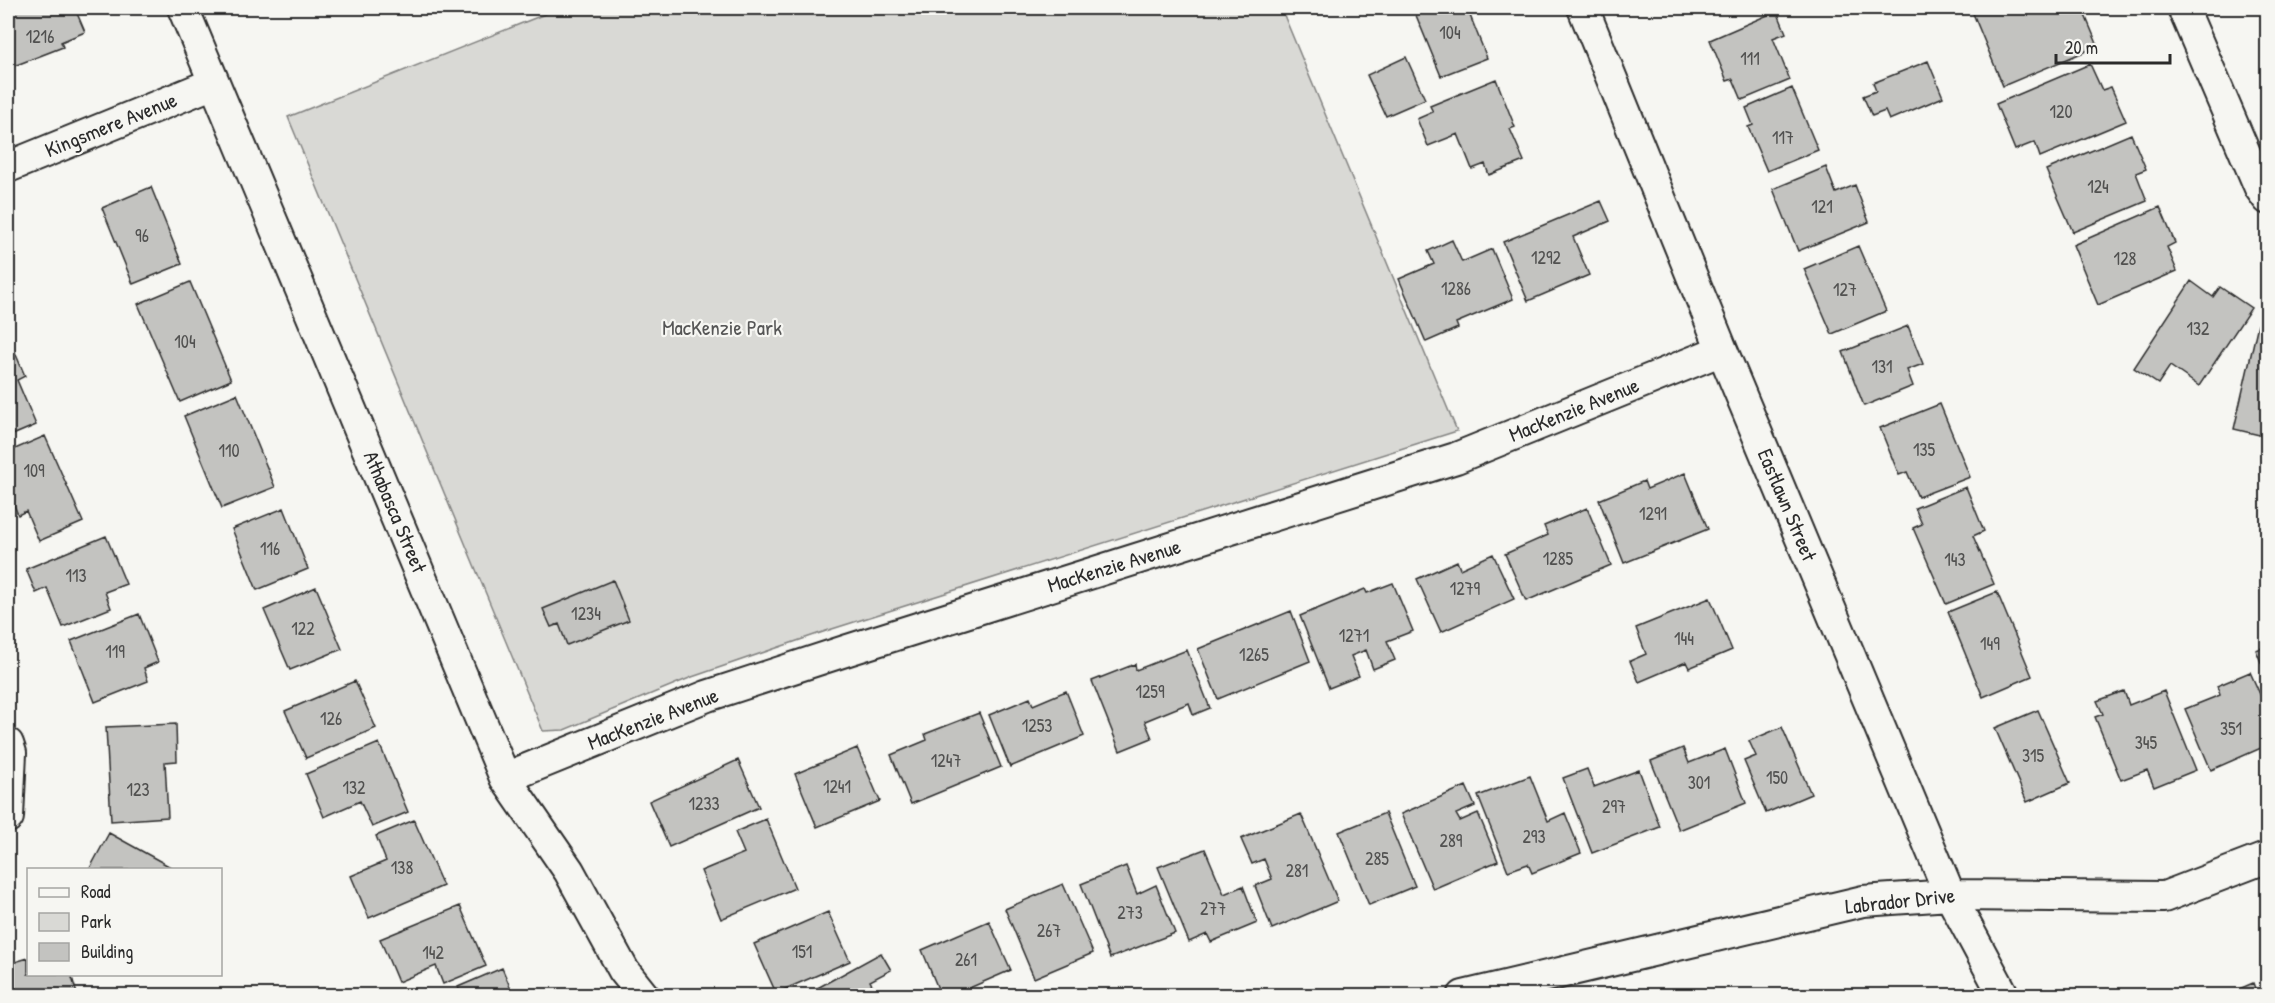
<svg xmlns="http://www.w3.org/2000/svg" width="2275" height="1003" viewBox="0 0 2275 1003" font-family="'Patrick Hand',sans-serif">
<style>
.green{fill:#d9d9d5;stroke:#828280;stroke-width:1.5}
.building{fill:#c3c3c0;stroke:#2b2b2b;stroke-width:1.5}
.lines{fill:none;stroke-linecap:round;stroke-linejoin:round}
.minor-casing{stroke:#2b2b2b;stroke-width:34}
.minor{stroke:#f6f6f2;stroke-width:30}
.labels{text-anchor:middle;stroke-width:4.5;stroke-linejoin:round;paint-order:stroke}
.number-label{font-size:18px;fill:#515150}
.street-label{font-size:21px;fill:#2b2b2b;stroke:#f6f6f2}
.park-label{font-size:21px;fill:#565656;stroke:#f6f6f2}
</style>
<rect width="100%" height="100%" fill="#f6f6f2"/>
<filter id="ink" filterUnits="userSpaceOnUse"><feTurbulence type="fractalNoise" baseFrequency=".0167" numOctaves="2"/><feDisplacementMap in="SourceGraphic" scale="12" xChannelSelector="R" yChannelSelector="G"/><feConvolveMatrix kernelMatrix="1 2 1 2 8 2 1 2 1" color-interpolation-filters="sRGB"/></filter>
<g filter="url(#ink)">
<path class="green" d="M 560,8 L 1281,8 L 1457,431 L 829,630 L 692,677 L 564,730 L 543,731 L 288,117 Z"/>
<path class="building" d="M 12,8 L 85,8 L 76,11 L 85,32 L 61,42 L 63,47 L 14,66 L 11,60 L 8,62 L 8,9 Z
M 1413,8 L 1467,8 L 1487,58 L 1441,76 Z
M 1980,8 L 2082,8 L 2098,46 L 2003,86 L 1972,11 Z
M 2261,8 L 2268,8 L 2268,20 L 2266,20 Z
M 1777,11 L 1786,33 L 1773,38 L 1790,80 L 1742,100 L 1733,79 L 1727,81 L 1710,40 Z
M 1406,57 L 1425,99 L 1386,116 L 1367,75 Z
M 1928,61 L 1943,97 L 1889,120 L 1885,111 L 1872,116 L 1863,96 L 1876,91 L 1873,83 Z
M 2090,64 L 2102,90 L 2111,87 L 2126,121 L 2040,157 L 2035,142 L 2015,150 L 1996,104 Z
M 1496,79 L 1515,127 L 1510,129 L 1524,161 L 1489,175 L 1485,164 L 1472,169 L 1458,134 L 1428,146 L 1417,119 L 1433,112 L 1430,106 Z
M 1792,88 L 1818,150 L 1767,171 L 1748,127 L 1753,125 L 1746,108 Z
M 2131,134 L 2146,169 L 2136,173 L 2147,201 L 2073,232 L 2046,170 Z
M 1826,167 L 1836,193 L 1855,185 L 1869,222 L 1798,251 L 1773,189 Z
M 151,187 L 182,264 L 133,284 L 102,208 Z
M 1601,201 L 1610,221 L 1573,237 L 1589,275 L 1528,301 L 1503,242 Z
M 2160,207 L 2175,243 L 2167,247 L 2177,271 L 2098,305 L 2073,245 Z
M 1452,240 L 1462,262 L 1492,249 L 1513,299 L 1456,323 L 1458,328 L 1426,342 L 1399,279 L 1434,264 L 1428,251 Z
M 1858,246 L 1886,311 L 1832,334 L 1804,269 Z
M 2191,281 L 2213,297 L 2220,287 L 2251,308 L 2199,386 L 2170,366 L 2158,384 L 2134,368 Z
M 190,282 L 231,380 L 180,402 L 138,304 Z
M 2258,324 L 2268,326 L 2268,437 L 2234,429 Z
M 1908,326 L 1923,364 L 1907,370 L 1913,386 L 1864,406 L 1843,352 Z
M 8,336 L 25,376 L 17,380 L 36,425 L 8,437 Z
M 237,394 L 275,487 L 222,508 L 184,416 Z
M 1940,404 L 1970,477 L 1918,497 L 1907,472 L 1899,475 L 1880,428 Z
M 45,436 L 83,522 L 39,541 L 26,511 L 18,515 L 8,490 L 8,452 Z
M 1685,473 L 1708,529 L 1624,563 L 1599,500 L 1644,481 L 1647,489 Z
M 1966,487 L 1984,531 L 1973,536 L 1994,584 L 1946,604 L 1913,528 L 1922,524 L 1915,508 Z
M 284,508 L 308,569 L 257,590 L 232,529 Z
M 1587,508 L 1611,565 L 1526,601 L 1505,554 L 1548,535 L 1544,526 Z
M 106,536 L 126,584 L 105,592 L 111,608 L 63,627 L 47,588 L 36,593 L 26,569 Z
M 1493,554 L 1514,599 L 1441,632 L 1417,579 L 1457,561 L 1460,569 Z
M 613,580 L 629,620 L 567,645 L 559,624 L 551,627 L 543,609 Z
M 1393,583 L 1413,631 L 1387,641 L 1395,660 L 1373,669 L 1366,650 L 1351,656 L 1359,676 L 1329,688 L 1300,616 L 1365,589 L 1367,593 Z
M 316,587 L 342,649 L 290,670 L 264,610 Z
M 1997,592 L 2032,676 L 1983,697 L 1948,612 Z
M 1710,598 L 1732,650 L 1689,668 L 1686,662 L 1639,682 L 1630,661 L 1646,654 L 1636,628 Z
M 1291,611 L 1310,661 L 1218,699 L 1198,649 Z
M 139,614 L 158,662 L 144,668 L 148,681 L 95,702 L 71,641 Z
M 2268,646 L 2268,679 L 2256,650 Z
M 1187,650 L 1210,708 L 1193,715 L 1189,703 L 1145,721 L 1152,738 L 1120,751 L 1092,681 L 1135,664 L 1136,670 Z
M 2250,672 L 2268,712 L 2268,745 L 2211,770 L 2185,709 L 2220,695 L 2217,686 Z
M 355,681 L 376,728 L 306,758 L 285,711 Z
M 1066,691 L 1084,736 L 1010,767 L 989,715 L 1030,698 L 1033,705 Z
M 2124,691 L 2129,705 L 2164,691 L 2196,770 L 2154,787 L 2147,770 L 2121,780 L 2095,717 L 2103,714 L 2097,701 Z
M 2038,710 L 2070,783 L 2027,802 L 1995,728 Z
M 979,713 L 1001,767 L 911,804 L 891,755 L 927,740 L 925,734 Z
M 176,724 L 177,761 L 165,762 L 168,817 L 111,821 L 106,727 Z
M 1782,727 L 1811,794 L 1766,813 L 1744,761 L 1756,756 L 1749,741 Z
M 379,743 L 408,812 L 372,827 L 360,801 L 324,817 L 306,774 Z
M 857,748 L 880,801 L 817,827 L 795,774 Z
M 1683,748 L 1689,763 L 1725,749 L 1746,803 L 1679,830 L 1651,761 Z
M 738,760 L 759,807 L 669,847 L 649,801 Z
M 1587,769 L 1594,787 L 1639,770 L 1660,827 L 1592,853 L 1563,778 Z
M 1530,776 L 1548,821 L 1565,813 L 1581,853 L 1532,873 L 1528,864 L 1508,871 L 1478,796 Z
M 1466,786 L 1475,806 L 1456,814 L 1460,821 L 1478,813 L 1498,861 L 1433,889 L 1401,814 Z
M 1385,813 L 1415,886 L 1369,905 L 1339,832 Z
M 1301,814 L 1338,901 L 1272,929 L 1255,886 L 1272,879 L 1264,859 L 1252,864 L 1241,839 Z
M 766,819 L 795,888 L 721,919 L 701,871 L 744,853 L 735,832 Z
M 414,820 L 443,886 L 369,918 L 351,876 L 386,861 L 376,836 Z
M 109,833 L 176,870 L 89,870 Z
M 1205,849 L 1224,894 L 1243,886 L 1257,923 L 1211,942 L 1207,934 L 1189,942 L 1158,867 Z
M 1126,866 L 1137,894 L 1156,885 L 1175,933 L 1110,958 L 1081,884 Z
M 1063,884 L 1093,953 L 1034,978 L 1005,909 Z
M 460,906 L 486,966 L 443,984 L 436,966 L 398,982 L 380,939 Z
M 828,912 L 850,961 L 776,993 L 754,944 Z
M 989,921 L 1011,970 L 951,996 L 941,996 L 922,950 Z
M 881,953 L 891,970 L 870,981 L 878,996 L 803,996 Z
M 28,958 L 28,974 L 71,974 L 77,994 L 8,996 L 8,964 Z
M 502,968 L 514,996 L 462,996 L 458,987 Z
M 2253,983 L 2258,996 L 2223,996 Z"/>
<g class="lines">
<g class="minor-casing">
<path id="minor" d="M 183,8 L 505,778 L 569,871 L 624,971 L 644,996
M 1583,8 L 1722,350 L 1950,895 L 2004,996
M 2183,8 L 2260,188 L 2268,199
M 8,167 L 214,83
M 8,744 L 11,753 L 8,817
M 505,778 L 707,696 L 848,650 L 1456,458 L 1722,350
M 1463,996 L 1863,901 L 1950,895 L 2164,897 L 2268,857"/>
</g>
<use href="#minor" class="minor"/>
</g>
</g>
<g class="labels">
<g class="number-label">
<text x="1450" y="39">104</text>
<text x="40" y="43">1216</text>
<text x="1750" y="65">111</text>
<text x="2061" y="118">120</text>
<text x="1783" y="144">117</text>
<text x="2098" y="193">124</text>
<text x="1822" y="213">121</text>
<text x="142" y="242">96</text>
<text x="1546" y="264">1292</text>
<text x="2125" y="265">128</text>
<text x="1456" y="295">1286</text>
<text x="1845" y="296">127</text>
<text x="2198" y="335">132</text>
<text x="185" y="348">104</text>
<text x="1882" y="373">131</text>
<text x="1924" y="456">135</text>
<text x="229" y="457">110</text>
<text x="34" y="477">109</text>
<text x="1653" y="520">1291</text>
<text x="270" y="555">116</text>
<text x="1558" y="565">1285</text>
<text x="1955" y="566">143</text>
<text x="76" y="582">113</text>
<text x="1465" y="595">1279</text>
<text x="586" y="620">1234</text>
<text x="303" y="635">122</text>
<text x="1354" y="642">1271</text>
<text x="1684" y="645">144</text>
<text x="1990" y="650">149</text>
<text x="115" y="658">119</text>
<text x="1254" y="661">1265</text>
<text x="1150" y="698">1259</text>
<text x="331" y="725">126</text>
<text x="1037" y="732">1253</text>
<text x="2231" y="735">351</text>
<text x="2146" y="749">345</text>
<text x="2033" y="762">315</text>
<text x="946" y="767">1247</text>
<text x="1777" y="784">150</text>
<text x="1699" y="789">301</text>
<text x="837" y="793">1241</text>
<text x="354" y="794">132</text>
<text x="138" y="796">123</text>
<text x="704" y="810">1233</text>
<text x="1614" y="813">297</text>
<text x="1534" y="843">293</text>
<text x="1451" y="847">289</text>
<text x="1377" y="865">285</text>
<text x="402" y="874">138</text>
<text x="1297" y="877">281</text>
<text x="1213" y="915">277</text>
<text x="1130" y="919">273</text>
<text x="1049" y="937">267</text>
<text x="802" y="958">151</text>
<text x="433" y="959">142</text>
<text x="966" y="966">261</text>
</g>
<g class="street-label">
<text transform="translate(111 125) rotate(-22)" y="7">Kingsmere Avenue</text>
<text transform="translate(1574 410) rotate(-22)" y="7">MacKenzie Avenue</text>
<text transform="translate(1787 505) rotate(67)" y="7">Eastlawn Street</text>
<text transform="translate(395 512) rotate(67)" y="7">Athabasca Street</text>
<text transform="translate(1114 566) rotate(-17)" y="7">MacKenzie Avenue</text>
<text transform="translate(653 719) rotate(-21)" y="7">MacKenzie Avenue</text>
<text transform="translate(1900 901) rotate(-6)" y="7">Labrador Drive</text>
</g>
<g class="park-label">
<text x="722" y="335">MacKenzie Park</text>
</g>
</g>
<rect width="2275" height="1003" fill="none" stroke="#f6f6f2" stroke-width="30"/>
<rect x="15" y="15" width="2245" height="973" fill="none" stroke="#2b2b2b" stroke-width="2" filter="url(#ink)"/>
<rect x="27" y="868" width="195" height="108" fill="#f6f6f2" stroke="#a5a5a2" stroke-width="1.5"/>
<rect x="39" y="888" width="30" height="9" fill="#f6f6f2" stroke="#a5a5a2" stroke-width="1.5"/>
<text x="81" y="898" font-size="18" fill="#2b2b2b">Road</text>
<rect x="39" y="913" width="30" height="18" fill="#d9d9d5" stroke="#a5a5a2" stroke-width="1.5"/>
<text x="81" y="928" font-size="18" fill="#2b2b2b">Park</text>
<rect x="39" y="943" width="30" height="18" fill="#c3c3c0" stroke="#a5a5a2" stroke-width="1.5"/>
<text x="81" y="958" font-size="18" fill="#2b2b2b">Building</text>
<path d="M2056 54v9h114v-9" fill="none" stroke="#2b2b2b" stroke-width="3"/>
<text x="2065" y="54" font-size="18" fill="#2b2b2b" stroke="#f6f6f2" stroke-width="4.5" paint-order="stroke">20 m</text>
</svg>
